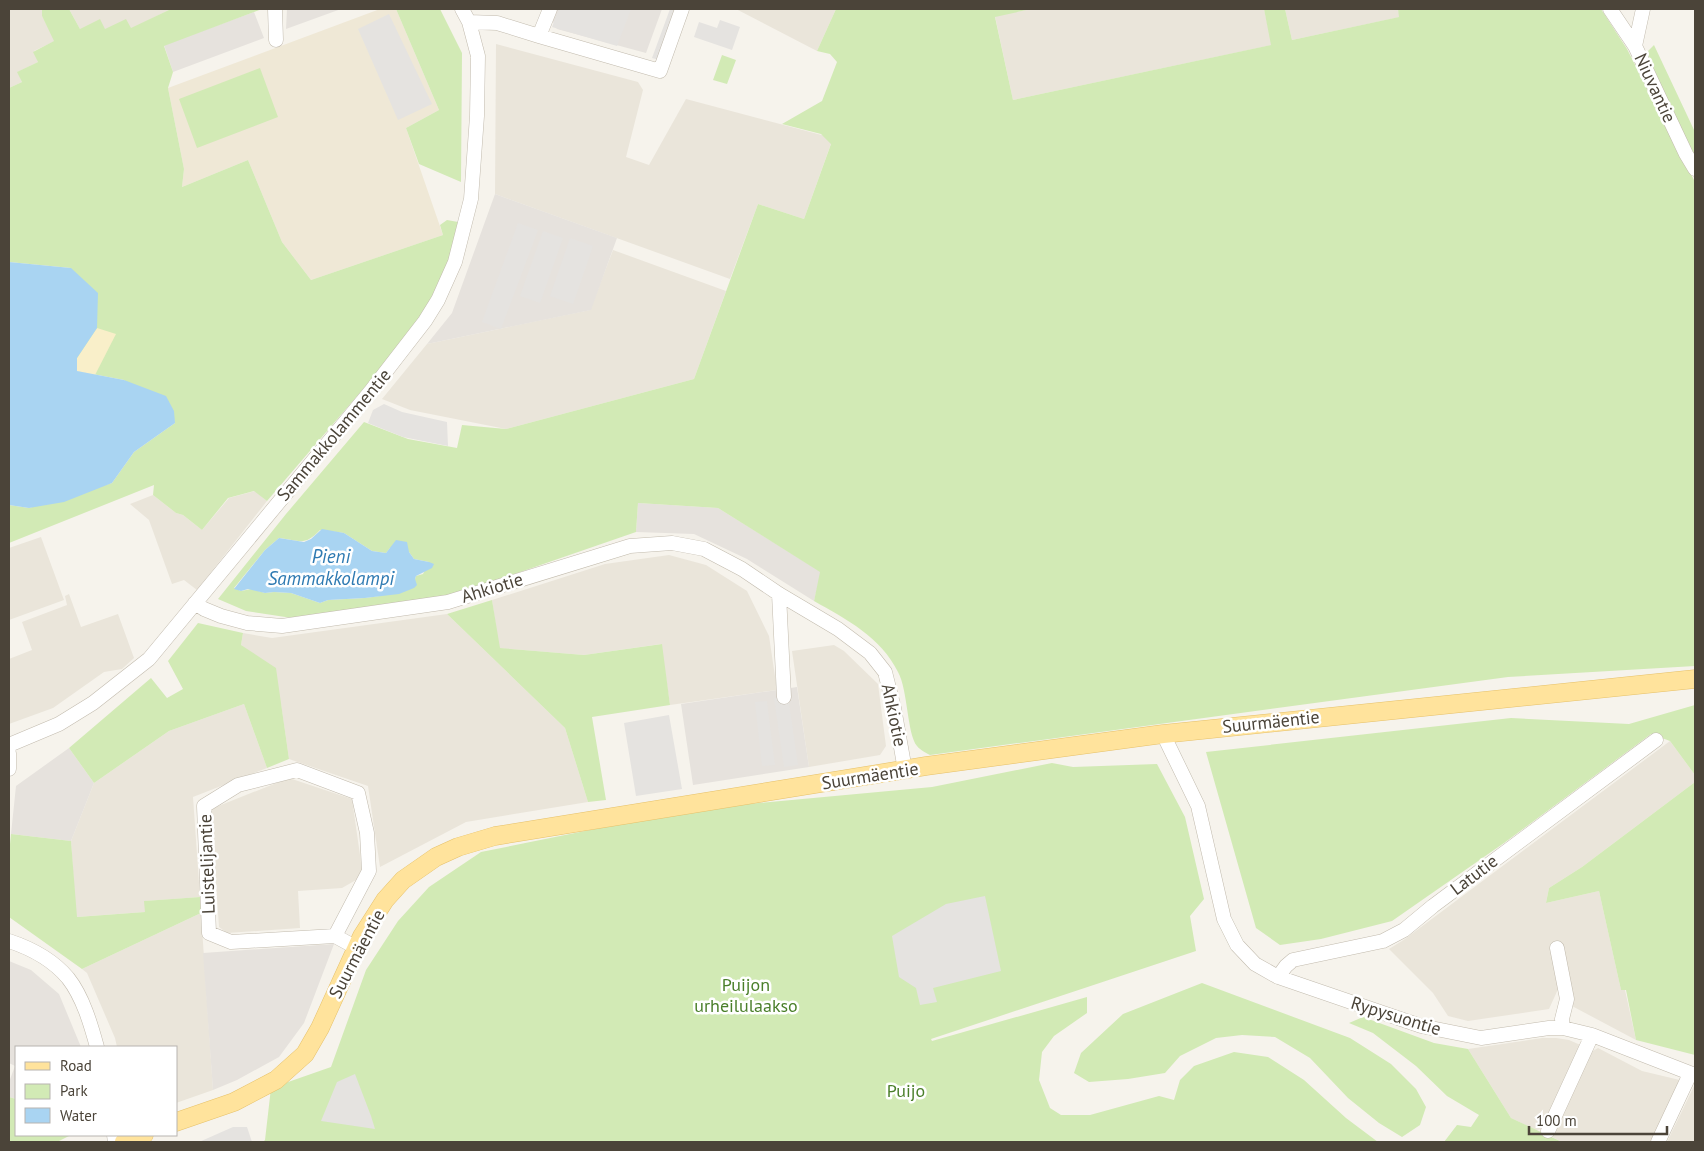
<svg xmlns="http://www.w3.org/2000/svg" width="1704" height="1151" viewBox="0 0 1704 1151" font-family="'PT Sans',sans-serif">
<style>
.residential{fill:#eae5da}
.industrial{fill:#e6e2dd}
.education{fill:#efe8d6}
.green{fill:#d2eab5;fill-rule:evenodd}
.sand{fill:#f9efc9}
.parking{fill:#e5e3e0}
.water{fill:#a9d4f2}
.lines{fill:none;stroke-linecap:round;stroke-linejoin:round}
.minor-casing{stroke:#c2bbae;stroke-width:15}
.major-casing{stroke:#e6c16a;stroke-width:19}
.minor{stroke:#fff;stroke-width:14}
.major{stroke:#ffe39c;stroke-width:18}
.labels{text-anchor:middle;stroke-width:5;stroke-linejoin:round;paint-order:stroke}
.street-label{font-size:18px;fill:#4b4439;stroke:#fff}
.park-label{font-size:18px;fill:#4a7f2a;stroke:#fff}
.water-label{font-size:19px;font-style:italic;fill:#2e7ab2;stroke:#fff}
</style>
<rect width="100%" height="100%" fill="#f6f3ec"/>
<path class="residential" d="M 12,9 L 42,9 L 42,16 L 55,41 L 34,51 L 38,62 L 18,72 L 22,82 L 9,88 L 9,10 Z
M 69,9 L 171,9 L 131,29 L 80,29 Z
M 736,9 L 836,9 L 817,51 Z
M 1031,9 L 1264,9 L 1272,45 L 1013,100 L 995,16 Z
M 1285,9 L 1398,9 L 1400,17 L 1292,40 Z
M 496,44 L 638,82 L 643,90 L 626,157 L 649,165 L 686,99 L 833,138 L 804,219 L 758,204 L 730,279 L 495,194 Z
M 613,250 L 726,291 L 694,379 L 506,429 L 410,410 L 382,399 L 427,344 L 590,310 Z
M 255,491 L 267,501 L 197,590 L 184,580 L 172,584 L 149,520 L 130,504 L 153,495 L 176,513 L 183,515 L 202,530 L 229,498 Z
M 41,537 L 64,600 L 9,620 L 9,548 Z
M 669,555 L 706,565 L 747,591 L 769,636 L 777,690 L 670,705 L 661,644 L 584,655 L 499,648 L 492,600 L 605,564 Z
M 69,594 L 81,627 L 118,614 L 134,658 L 122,669 L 104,672 L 53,708 L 9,724 L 9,659 L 32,650 L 22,622 L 67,605 L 65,596 Z
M 447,614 L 565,728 L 588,802 L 466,822 L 380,867 L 368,786 L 289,759 L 281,704 L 241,645 L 243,633 L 272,638 Z
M 834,645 L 844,651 L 878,684 L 886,746 L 880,755 L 809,767 L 792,651 Z
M 244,704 L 267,768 L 193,797 L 200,897 L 145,901 L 145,912 L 76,917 L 71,841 L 94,783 L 169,731 Z
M 1670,741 L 1695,775 L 1695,782 L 1582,867 L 1549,888 L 1546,903 L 1599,891 L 1621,990 L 1625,990 L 1636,1040 L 1572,1006 L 1559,987 L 1549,1009 L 1468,1021 L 1448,1016 L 1433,993 L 1389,949 L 1405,939 Z
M 289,778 L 352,799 L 363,876 L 342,888 L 298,891 L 300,928 L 227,933 L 219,927 L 211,809 Z
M 201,913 L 213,1090 L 176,1103 L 176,1047 L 117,1047 L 115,1038 L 87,973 L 82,969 Z
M 1542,1038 L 1556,1038 L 1569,1040 L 1585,1047 L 1543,1129 L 1536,1130 L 1511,1118 L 1468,1049 Z
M 1598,1048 L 1642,1071 L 1684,1081 L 1655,1142 L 1562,1142 L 1552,1137 L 1551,1136 L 1591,1052 Z
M 1695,1084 L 1695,1142 L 1667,1142 Z"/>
<path class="industrial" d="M 287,9 L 341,9 L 286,29 Z
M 556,9 L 662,9 L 646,53 L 557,29 L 552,20 Z
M 254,12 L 264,38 L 173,72 L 164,45 Z
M 495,194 L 617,238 L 591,310 L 427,344 L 452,313 Z
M 638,503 L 718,508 L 821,572 L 814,601 L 747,559 L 694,534 L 636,532 Z
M 797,687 L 809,767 L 693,785 L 681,704 Z
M 69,748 L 94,783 L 71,841 L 11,834 L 16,786 Z
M 334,944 L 304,1023 L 279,1057 L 237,1080 L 213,1090 L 203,953 Z
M 9,961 L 31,970 L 59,994 L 81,1047 L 16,1047 L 16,1099 L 9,1097 L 9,1082 L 15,1066 L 9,1063 Z"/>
<path class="education" d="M 380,9 L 396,9 L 439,110 L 406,128 L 443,235 L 311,280 L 282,242 L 248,160 L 182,187 L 184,169 L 168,88 Z"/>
<path class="green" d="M 42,9 L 69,9 L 80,29 L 100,19 L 105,29 L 126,19 L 131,28 L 171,9 L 262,9 L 164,46 L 173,72 L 168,88 L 184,169 L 182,187 L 248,160 L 282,242 L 311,280 L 443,235 L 440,225 L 447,220 L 458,222 L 459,232 L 442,280 L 412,332 L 267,501 L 254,491 L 228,498 L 202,530 L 183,515 L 176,513 L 153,495 L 154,485 L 9,543 L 9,505 L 29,508 L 112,483 L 134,452 L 175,423 L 124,380 L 77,371 L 71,268 L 9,262 L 9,88 L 22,82 L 17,72 L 38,62 L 33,52 L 54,41 L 42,16 Z
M 396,9 L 440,9 L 462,53 L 461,182 L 419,164 L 406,128 L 439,110 Z
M 836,9 L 1031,9 L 995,17 L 1013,100 L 1271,45 L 1264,9 L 1285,9 L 1292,40 L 1399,17 L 1398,9 L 1601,9 L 1627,49 L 1695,182 L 1695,666 L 1508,677 L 930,755 C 926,753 920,750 917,746 C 907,734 908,690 898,672 C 881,637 846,619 814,601 L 820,572 L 718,508 L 638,503 L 636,532 L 439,600 L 305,620 L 246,611 L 218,599 L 286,514 L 364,422 L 408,439 L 457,448 L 462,425 L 506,429 L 694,379 L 758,204 L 804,219 L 831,144 L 821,134 L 782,124 L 822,101 L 837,62 L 830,54 L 817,51 ZM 320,530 L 344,533 L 372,551 L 386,553 L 390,548 L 409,552 L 414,559 L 429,562 L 423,574 L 416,576 L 415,579 L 380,596 L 365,598 L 328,600 L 320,603 L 291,593 L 274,592 L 265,593 L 251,589 L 241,591 L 234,588 L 265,550 L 279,538 C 300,540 304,547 320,530 Z
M 1654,45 L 1695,132 L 1695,157 L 1649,61 L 1648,51 Z
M 722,55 L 736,60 L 727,84 L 713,80 Z
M 260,68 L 278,117 L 197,148 L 179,99 Z
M 492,600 L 500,648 L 584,655 L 662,644 L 670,705 L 592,717 L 606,800 L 588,802 L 565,728 L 447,614 Z
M 198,623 L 243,633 L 241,645 L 276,668 L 289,759 L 267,768 L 244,704 L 169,731 L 94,783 L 69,748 L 151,678 L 167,698 L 183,689 L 168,661 Z
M 1695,705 L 1695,775 L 1670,741 L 1651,734 L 1504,843 L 1392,921 L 1321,939 L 1280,945 L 1256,928 L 1206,752 L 1511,718 L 1629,724 Z
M 1052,763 L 1073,767 L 1157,764 L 1185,817 L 1204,899 L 1190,916 L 1196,951 L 931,1039 L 932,1041 L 1087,997 L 1087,1013 L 1054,1036 L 1042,1052 L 1039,1080 L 1050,1108 L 1061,1115 L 1090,1115 L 1159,1096 L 1174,1100 L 1180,1080 L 1194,1066 L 1234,1052 L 1268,1057 L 1304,1080 L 1346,1118 L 1378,1142 L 263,1142 L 265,1140 L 271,1088 L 331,1067 L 366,970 L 398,921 L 429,887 L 481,852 L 694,809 L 932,787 Z
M 1695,782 L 1695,1055 L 1636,1040 L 1626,990 L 1621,990 L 1599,891 L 1546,903 L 1549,888 L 1582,867 Z
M 11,834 L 71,841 L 77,917 L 145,912 L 144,901 L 200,897 L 201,913 L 82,969 L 9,917 L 9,854 Z
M 1202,983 L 1350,1038 L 1391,1064 L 1416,1089 L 1426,1107 L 1420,1125 L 1402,1137 L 1379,1123 L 1348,1098 L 1310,1058 L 1275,1037 L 1242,1035 L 1216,1038 L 1180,1056 L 1165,1073 L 1128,1079 L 1089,1082 L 1074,1073 L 1081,1053 L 1123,1014 Z
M 1363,1017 L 1434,1043 L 1468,1049 L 1511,1118 L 1562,1142 L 1444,1142 L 1457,1125 L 1471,1127 L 1479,1115 L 1447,1096 L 1416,1066 L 1373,1033 L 1349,1023 Z
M 9,1097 L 16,1099 L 16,1135 L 71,1135 L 57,1142 L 9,1142 Z"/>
<path class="sand" d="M 97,328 L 116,334 L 95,375 L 77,371 L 77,358 Z"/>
<path class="parking" d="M 559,9 L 631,9 L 617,46 L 552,27 Z
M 670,9 L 678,9 L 659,60 L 652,58 Z
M 389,14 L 432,104 L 398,120 L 358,29 Z
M 720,20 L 740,27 L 732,50 L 694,37 L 699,22 L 717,28 Z
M 518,223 L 538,230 L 501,329 L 482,322 Z
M 543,231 L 563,238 L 540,303 L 520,296 Z
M 570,238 L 593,246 L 573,304 L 550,296 Z
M 384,404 L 402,412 L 447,422 L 448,446 L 403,437 L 368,423 L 373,410 Z
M 788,696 L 798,765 L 784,767 L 774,698 Z
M 767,701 L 775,765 L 762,766 L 755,702 Z
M 669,715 L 682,789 L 636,796 L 624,723 Z
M 985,896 L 1001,971 L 933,988 L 937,1002 L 920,1005 L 916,988 L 899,977 L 892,936 L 946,904 Z
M 355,1074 L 371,1116 L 375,1129 L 321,1121 L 337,1082 Z
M 233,1127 L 247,1127 L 252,1142 L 199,1142 Z"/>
<path class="water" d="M 9,262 L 71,268 L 98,293 L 97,328 L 77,358 L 77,371 L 124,380 L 166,396 L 174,411 L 175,423 L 134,452 L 112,483 L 64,502 L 29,508 L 9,505 Z
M 322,529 L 344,533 L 372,551 L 386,553 L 396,540 L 407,542 L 409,552 L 414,559 L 429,562 L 434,564 L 432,568 L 416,576 L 415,579 L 417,585 L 414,588 L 399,594 L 365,598 L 328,600 L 320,603 L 291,593 L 274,592 L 265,593 L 248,589 L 241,591 L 234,589 L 265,550 L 279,538 L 304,542 L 311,539 Z"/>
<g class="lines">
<g class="minor-casing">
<path id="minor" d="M 275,9 L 276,40
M 1610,9 L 1635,46 L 1686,154 L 1695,169
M 469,22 L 497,23 L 539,36 L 660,71 L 682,9
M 539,36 L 550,9
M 1635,46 L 1643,9
M 779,594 L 784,697
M 195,603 L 204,609 L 221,616 L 247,623 L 282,626 L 448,602 L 630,546 L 672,543 L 704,549 L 742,569 L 779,594 L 838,629 L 870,653 L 885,672 L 894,708 L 905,770
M 1163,734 L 1198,806 L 1224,919 L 1237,945 L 1255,964 L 1278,977 L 1421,1026 L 1481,1038 L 1549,1028 L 1563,1028 L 1592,1035 L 1695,1075
M 9,745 L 59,724 L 93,703 L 149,659 L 370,392 L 425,321 L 438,300 L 455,262 L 471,199 L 477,116 L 478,56 L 469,22 L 462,9
M 9,753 L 9,769
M 335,936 L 231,942 L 209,933 L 204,806 L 238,785 L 297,770 L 358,793 L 367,833 L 369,871 L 335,936 L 357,948
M 9,941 C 30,948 53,960 68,978 C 83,997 91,1025 97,1047
M 1557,948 L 1567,999 L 1562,1019 L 1563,1028
M 1278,977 L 1286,966 L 1293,960 L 1383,941 L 1404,930 L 1433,906 L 1656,740
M 1548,1131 L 1592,1035
M 114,1135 L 115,1142
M 1658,1142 L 1690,1074"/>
</g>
<g class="major-casing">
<path id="major" d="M 176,1122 L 234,1102 L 276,1080 L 305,1054 L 320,1028 L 362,936 L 385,900 L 403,880 L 436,857 L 458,847 L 495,836 L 926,766 L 1163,734 L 1695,679
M 124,1142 L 144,1135"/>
</g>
<use href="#minor" class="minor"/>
<use href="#major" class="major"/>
</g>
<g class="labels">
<g class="street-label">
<text transform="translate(1655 88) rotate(65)" y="6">Niuvantie</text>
<text transform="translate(334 435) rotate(-50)" y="6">Sammakkolammentie</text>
<text transform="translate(492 588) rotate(-17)" y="6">Ahkiotie</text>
<text transform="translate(894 715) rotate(78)" y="6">Ahkiotie</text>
<text transform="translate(1271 722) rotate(-6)" y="6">Suurmäentie</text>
<text transform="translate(870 776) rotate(-9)" y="6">Suurmäentie</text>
<text transform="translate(207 864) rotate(-92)" y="6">Luistelijantie</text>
<text transform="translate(1474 875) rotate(-37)" y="6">Latutie</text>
<text transform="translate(357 954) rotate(-62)" y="6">Suurmäentie</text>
<text transform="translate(1396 1016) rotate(17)" y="6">Rypysuontie</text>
</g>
<g class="park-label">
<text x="746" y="991">Puijon<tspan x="746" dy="21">urheilulaakso</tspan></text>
<text x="906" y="1097">Puijo</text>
</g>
<g class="water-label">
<text x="331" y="563">Pieni<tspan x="331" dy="22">Sammakkolampi</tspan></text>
</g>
</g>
<rect width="1704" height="1151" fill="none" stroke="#4b4439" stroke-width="20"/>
<rect x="15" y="1046" width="162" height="90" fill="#ffffff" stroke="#b7b4b0"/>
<rect x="25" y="1062" width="25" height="8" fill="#ffe39c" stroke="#b7b4b0"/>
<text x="60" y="1071" font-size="15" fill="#4b4439">Road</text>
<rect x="25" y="1084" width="25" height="15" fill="#d2eab5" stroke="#b7b4b0"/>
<text x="60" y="1096" font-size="15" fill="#4b4439">Park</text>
<rect x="25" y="1108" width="25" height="15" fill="#a9d4f2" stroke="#b7b4b0"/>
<text x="60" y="1121" font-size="15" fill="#4b4439">Water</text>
<path d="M1529 1126v8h138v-8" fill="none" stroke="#4b4439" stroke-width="2.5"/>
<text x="1536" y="1126" font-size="15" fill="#4b4439" stroke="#ffffff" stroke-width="4" paint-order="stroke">100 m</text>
</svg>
